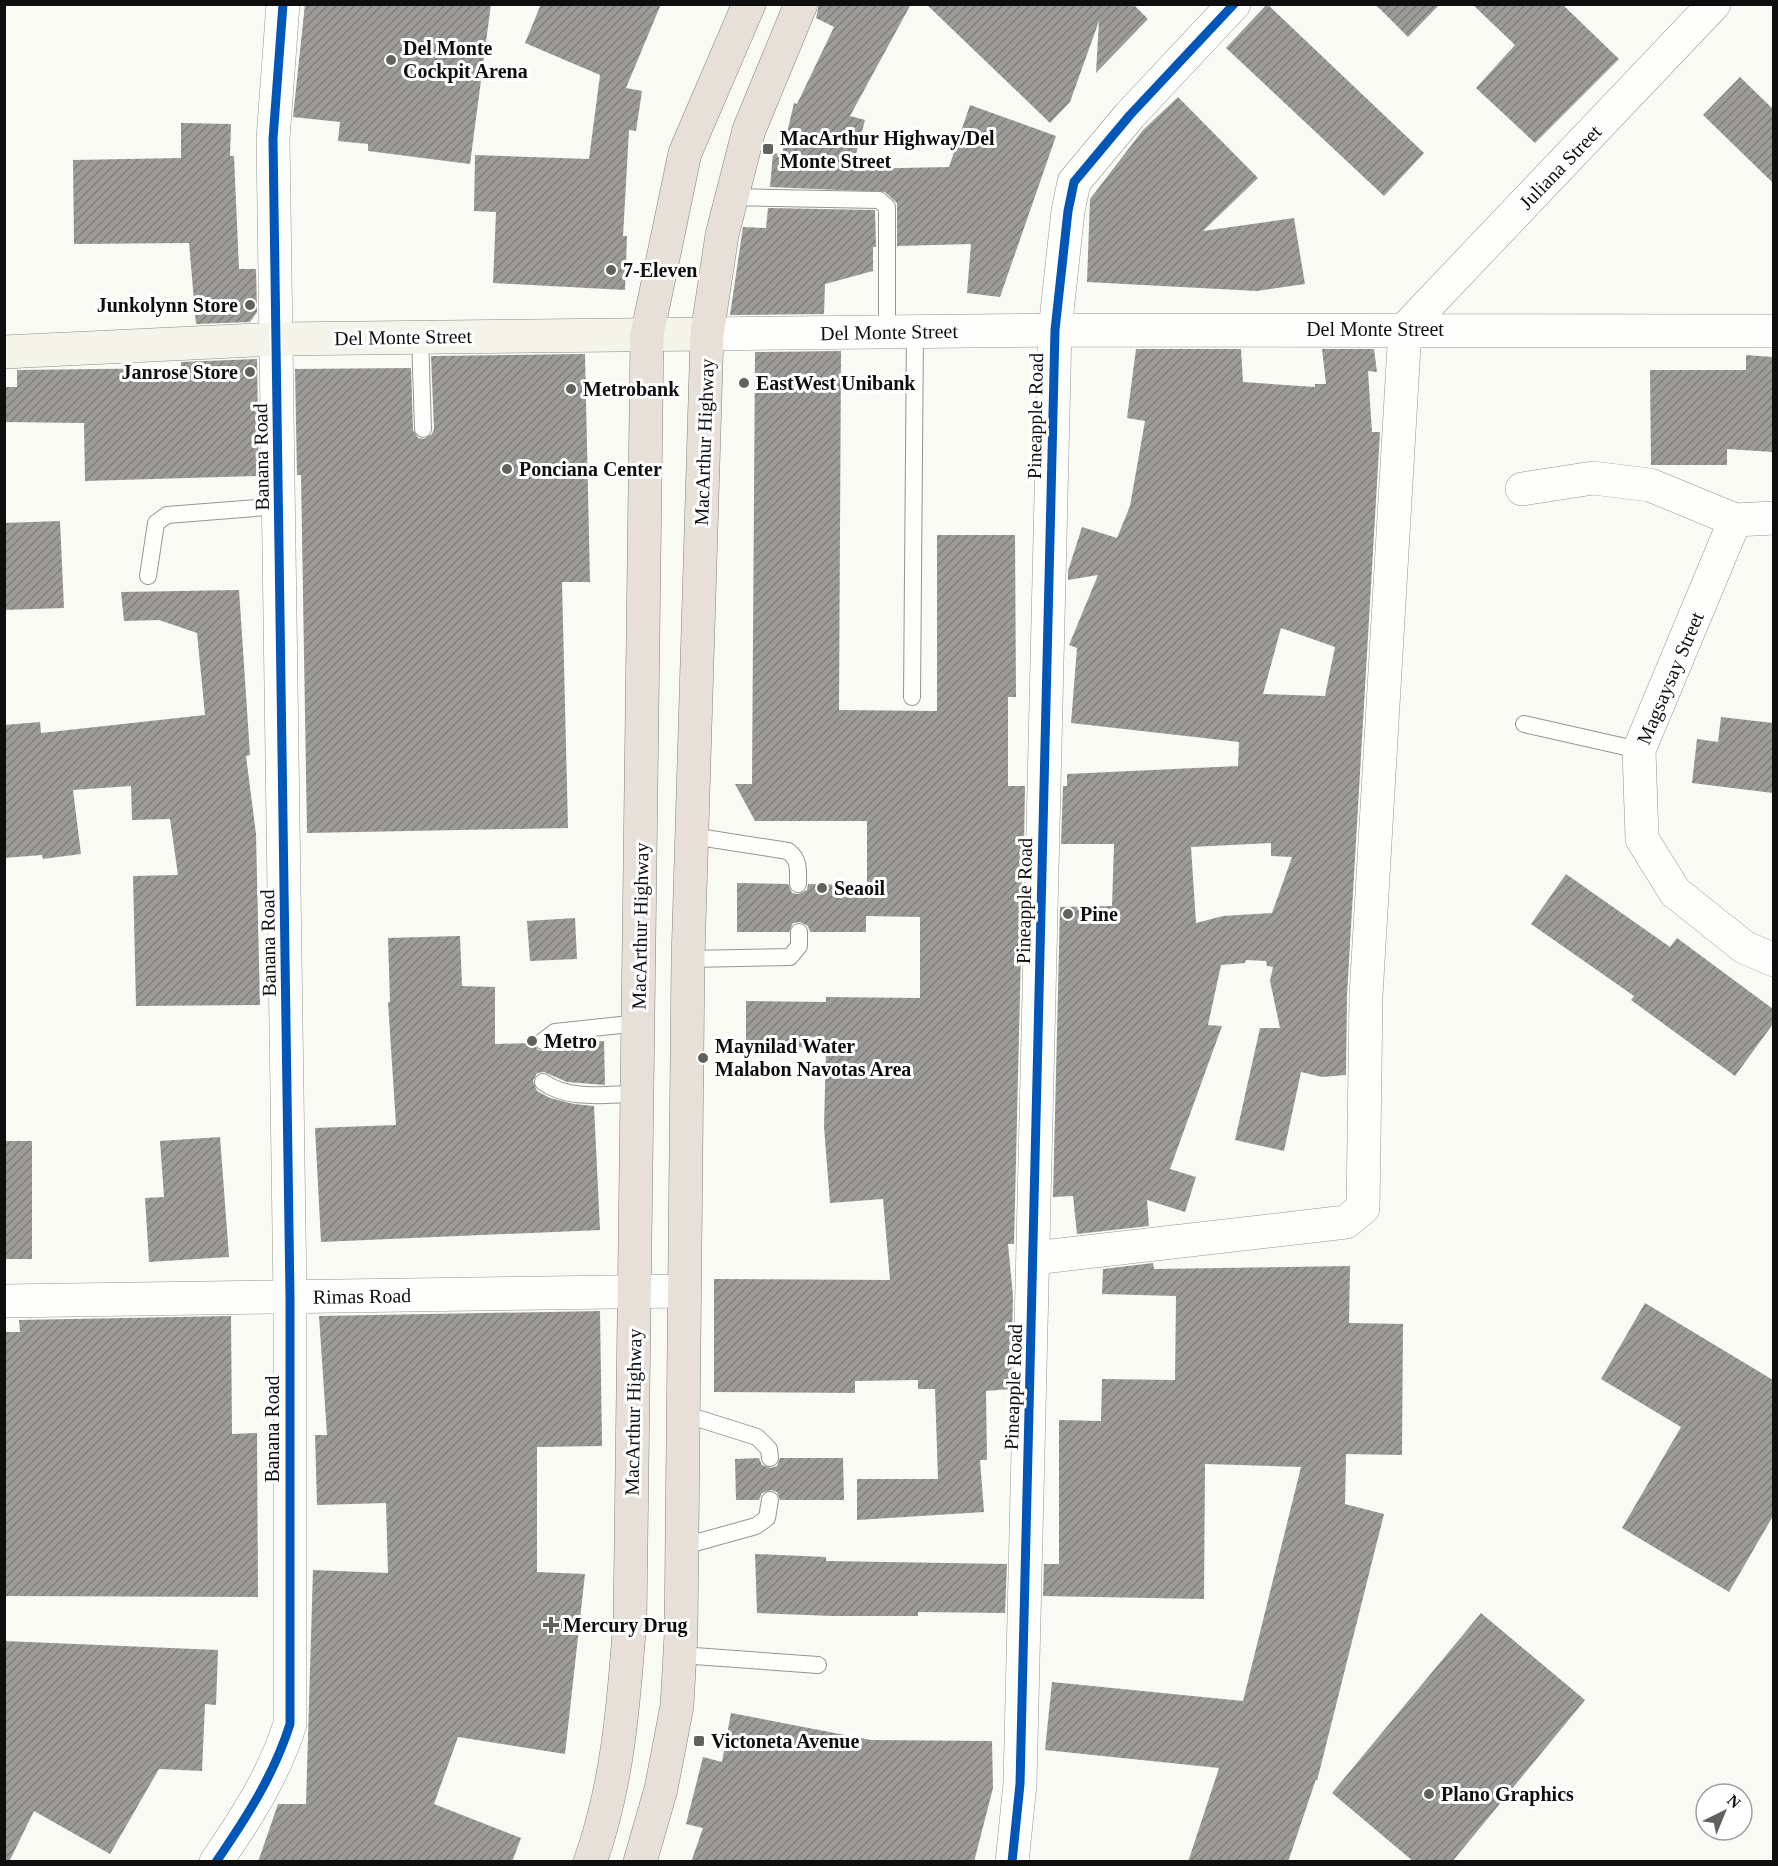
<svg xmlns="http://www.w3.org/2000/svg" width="1778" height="1866" viewBox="0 0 1778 1866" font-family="Georgia,serif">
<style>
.building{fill:url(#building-hatch);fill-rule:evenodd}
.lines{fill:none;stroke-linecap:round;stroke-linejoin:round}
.lane-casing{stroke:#949492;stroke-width:18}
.street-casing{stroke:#949492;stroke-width:34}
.secondary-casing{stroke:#8b8b88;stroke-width:34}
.highway-casing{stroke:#82827f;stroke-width:34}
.lane{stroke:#fefefd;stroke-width:16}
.street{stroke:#fefefd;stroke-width:33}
.secondary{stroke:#f4f4eb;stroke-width:33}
.highway{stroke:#e6e0d8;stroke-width:33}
.cycleway-casing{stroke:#fff;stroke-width:13}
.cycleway{stroke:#0057b8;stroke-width:9}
.poi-dot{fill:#61615e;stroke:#fff;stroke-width:2}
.labels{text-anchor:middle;stroke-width:6;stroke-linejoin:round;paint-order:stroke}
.poi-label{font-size:20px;font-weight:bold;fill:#0e0e0e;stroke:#fff;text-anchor:start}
.street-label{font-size:20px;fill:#0e0e0e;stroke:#fff}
</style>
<defs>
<pattern id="building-hatch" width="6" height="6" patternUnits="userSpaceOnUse" patternTransform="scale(1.5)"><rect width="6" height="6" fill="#9e9c99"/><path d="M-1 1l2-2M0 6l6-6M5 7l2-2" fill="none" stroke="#7f7e7b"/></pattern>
</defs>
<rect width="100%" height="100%" fill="#fafaf4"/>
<path class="building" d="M 305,4 L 491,4 L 470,164 L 368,151 L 368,144 L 338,141 L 340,122 L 293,117 Z
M 541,4 L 661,4 L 626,88 L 642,91 L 636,131 L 629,130 L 623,236 L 627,236 L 625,290 L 493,283 L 496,212 L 474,211 L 475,155 L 589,159 L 600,75 L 525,43 Z
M 819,4 L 911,4 L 850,116 L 865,120 L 852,169 L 949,167 L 970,105 L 1056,136 L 1000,297 L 967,293 L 971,244 L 897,246 L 897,203 L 885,192 L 770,187 L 773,153 L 782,154 L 794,103 L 797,104 L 834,27 L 816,18 Z
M 926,4 L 1133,4 L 1148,19 L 1096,73 L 1099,21 L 1070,102 L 1050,123 Z
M 1267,4 L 1424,153 L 1384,196 L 1226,48 Z
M 1375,4 L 1440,4 L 1408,37 Z
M 1472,4 L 1562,4 L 1619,59 L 1535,143 L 1476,88 L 1515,45 Z
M 1740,77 L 1773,109 L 1773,183 L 1703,115 Z
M 1178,97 L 1258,178 L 1203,231 L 1294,218 L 1305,284 L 1257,291 L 1087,282 L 1090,199 L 1143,130 Z
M 181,123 L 231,124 L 230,156 L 234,156 L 239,269 L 256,269 L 257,312 L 250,322 L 196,324 L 189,243 L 74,244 L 73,160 L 181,158 Z
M 768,208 L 875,210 L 876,247 L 873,247 L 873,271 L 825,284 L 824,314 L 730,315 L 743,227 L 766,228 Z
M 1136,349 L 1241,349 L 1243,382 L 1315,387 L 1315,384 L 1326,384 L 1322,349 L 1374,349 L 1377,372 L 1368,371 L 1372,432 L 1380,432 L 1347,995 L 1346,1075 L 1322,1077 L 1301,1072 L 1284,1151 L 1235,1140 L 1260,1028 L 1280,1028 L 1270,981 L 1273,967 L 1267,966 L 1266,961 L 1246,960 L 1245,963 L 1221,965 L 1208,1025 L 1222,1026 L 1170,1169 L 1196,1177 L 1185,1212 L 1147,1200 L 1149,1226 L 1077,1234 L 1073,1196 L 1053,1197 L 1060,907 L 1112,906 L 1114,844 L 1061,844 L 1063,786 L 1067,786 L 1067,774 L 1238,766 L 1239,742 L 1071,723 L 1077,648 L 1069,645 L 1098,575 L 1068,580 L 1068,571 L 1082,527 L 1117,538 L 1130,506 L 1145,421 L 1127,418 ZM 1281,628 L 1335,647 L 1325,696 L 1263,694 ZM 1271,843 L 1271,856 L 1292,857 L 1272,913 L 1223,916 L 1196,923 L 1191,847 Z
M 841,351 L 839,710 L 937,711 L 937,535 L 1015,535 L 1016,697 L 1008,697 L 1008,786 L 1025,786 L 1024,844 L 1021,844 L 1022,908 L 1014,1244 L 1008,1244 L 1013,1296 L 1011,1389 L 986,1391 L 987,1460 L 980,1460 L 984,1512 L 857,1520 L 857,1479 L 938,1479 L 935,1389 L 918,1389 L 918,1380 L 855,1381 L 855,1393 L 714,1392 L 714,1279 L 890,1280 L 883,1199 L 830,1203 L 824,1127 L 826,1048 L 746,1046 L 746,1001 L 826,1002 L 826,997 L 920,998 L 920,917 L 866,916 L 866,932 L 810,932 L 808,926 L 800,922 L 793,923 L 789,932 L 737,932 L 737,883 L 788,884 L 792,893 L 798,894 L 807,890 L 808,884 L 867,885 L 867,821 L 755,821 L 735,784 L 752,784 L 755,352 Z
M 585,354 L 590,582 L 562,582 L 568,828 L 307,833 L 301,475 L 297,475 L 295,369 L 411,368 L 413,430 L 418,438 L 424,439 L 432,434 L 434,429 L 431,356 Z
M 1746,355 L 1773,357 L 1773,452 L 1727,449 L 1727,465 L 1651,465 L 1650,370 L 1746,370 Z
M 257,359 L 259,476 L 85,481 L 84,423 L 4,422 L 4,387 L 17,387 L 17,370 L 181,368 L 181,362 Z
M 60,521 L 64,608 L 4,610 L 4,523 Z
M 239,590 L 250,755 L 246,756 L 256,834 L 260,1005 L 136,1006 L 133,876 L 178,875 L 170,819 L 132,820 L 131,786 L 73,790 L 81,854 L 43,859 L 42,855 L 4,858 L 4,725 L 40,722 L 41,733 L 205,715 L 197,633 L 159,620 L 124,621 L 121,592 Z
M 1721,717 L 1773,723 L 1773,793 L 1692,783 L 1697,739 L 1718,742 Z
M 1566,874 L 1670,947 L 1677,938 L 1773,1009 L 1773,1024 L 1735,1076 L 1631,1000 L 1634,996 L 1531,924 Z
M 575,918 L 577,959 L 530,961 L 527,921 Z
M 460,936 L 462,986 L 495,987 L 495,1044 L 533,1043 L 538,1050 L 544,1051 L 559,1042 L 604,1041 L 605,1085 L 567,1082 L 544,1072 L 537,1073 L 533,1081 L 537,1091 L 550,1098 L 574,1104 L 594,1106 L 600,1230 L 321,1242 L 315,1128 L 396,1125 L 388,1002 L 390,1002 L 388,938 Z
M 220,1137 L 229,1257 L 149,1262 L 145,1198 L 164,1197 L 160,1141 Z
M 4,1141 L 32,1141 L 32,1259 L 4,1259 Z
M 1153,1263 L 1154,1269 L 1350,1266 L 1349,1323 L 1403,1324 L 1402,1455 L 1346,1454 L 1345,1504 L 1384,1514 L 1317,1781 L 1316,1779 L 1288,1862 L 1188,1862 L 1219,1768 L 1045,1750 L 1052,1682 L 1243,1701 L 1301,1467 L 1205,1464 L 1204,1599 L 1043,1596 L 1044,1564 L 1059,1564 L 1059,1420 L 1101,1421 L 1102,1379 L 1175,1380 L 1176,1296 L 1102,1294 L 1103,1269 Z
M 1645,1303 L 1773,1380 L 1773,1516 L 1729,1592 L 1622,1528 L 1681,1427 L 1601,1379 Z
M 600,1311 L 602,1446 L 537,1447 L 537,1572 L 585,1574 L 565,1754 L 458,1737 L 434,1804 L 521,1838 L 512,1862 L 258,1862 L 278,1804 L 306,1804 L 313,1570 L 388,1573 L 386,1503 L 317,1505 L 315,1435 L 327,1435 L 319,1316 Z
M 231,1316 L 232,1434 L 257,1433 L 258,1597 L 4,1596 L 4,1332 L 20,1332 L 19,1320 Z
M 759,1458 L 762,1465 L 771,1468 L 777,1466 L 780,1458 L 843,1458 L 844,1500 L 780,1500 L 777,1492 L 771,1490 L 762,1493 L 759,1500 L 736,1500 L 735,1459 Z
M 755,1554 L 826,1557 L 826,1561 L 1007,1564 L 1005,1613 L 918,1612 L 918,1616 L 833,1616 L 757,1613 Z
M 1481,1613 L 1585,1700 L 1452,1862 L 1414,1862 L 1332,1793 Z
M 4,1641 L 218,1650 L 216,1705 L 205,1704 L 202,1771 L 159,1769 L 110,1854 L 34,1811 L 9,1862 L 4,1862 Z
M 731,1713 L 871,1740 L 992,1741 L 993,1788 L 974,1862 L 691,1862 L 703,1828 L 686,1824 L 703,1757 L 722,1762 Z"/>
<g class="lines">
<g class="lane-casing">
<path id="lane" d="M 731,197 L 879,200 L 887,207 L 887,332
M 420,337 L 423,429
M 148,576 L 156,523 L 167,515 L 280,506
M 912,697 L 915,331
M 1524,724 L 1639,750
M 692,836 L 788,851 C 800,860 798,870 798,884
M 688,959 L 790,957 L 799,946 L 799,932
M 543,1041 L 555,1032 L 639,1023
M 543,1082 C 569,1101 607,1094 638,1094
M 684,1414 L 757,1437 L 769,1449 L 770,1458
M 684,1546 L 756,1526 L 767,1518 L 770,1500
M 680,1655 L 818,1665"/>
</g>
<g class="street-casing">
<path id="street" d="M 707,334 L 1055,330 L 1774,331
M 1522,489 L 1593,478 L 1650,485 L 1735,520 L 1774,518
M 1735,520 L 1639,750 L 1642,839 L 1675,892 L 1744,947 L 1774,960
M 1034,1258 L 1346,1222 L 1363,1208 L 1366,996 L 1405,329 L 1714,4
M 4,1301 L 684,1291
M 216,1862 C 246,1818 274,1775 290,1724 L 290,1297 L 273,139 L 283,4
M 1012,1862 L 1020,1784 L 1055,330 L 1068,211 L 1074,182 L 1130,115 L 1234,4"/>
</g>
<g class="secondary-casing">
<path id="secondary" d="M 4,352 L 278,339 L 707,334"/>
</g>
<g class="highway-casing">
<path id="highway" d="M 590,1862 C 618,1785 624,1700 630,1619 L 647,335 L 685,153 L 749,4
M 640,1862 L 661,1789 L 677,1706 L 681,1634 L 688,959 L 707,334 L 722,235 L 749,130 L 801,4"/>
</g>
<use href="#lane" class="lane"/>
<use href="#street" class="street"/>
<use href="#secondary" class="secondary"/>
<use href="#highway" class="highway"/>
<g class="cycleway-casing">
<path id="cycleway" d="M 216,1862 C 246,1818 274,1775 290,1724 L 290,1297 L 273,139 L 283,4
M 1012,1862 L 1020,1784 L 1055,330 L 1068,211 L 1074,182 L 1130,115 L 1234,4"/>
</g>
<use href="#cycleway" class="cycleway"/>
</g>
<g class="poi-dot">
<circle cx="391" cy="60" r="6"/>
<rect x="762" y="143" width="12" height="12" rx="3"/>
<circle cx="611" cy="270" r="6"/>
<circle cx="250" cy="305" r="6"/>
<circle cx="250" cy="372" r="6"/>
<circle cx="744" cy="383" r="6"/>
<circle cx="571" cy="389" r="6"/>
<circle cx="507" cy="469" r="6"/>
<circle cx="822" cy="888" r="6"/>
<circle cx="1068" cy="914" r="6"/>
<circle cx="532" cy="1041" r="6"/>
<circle cx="703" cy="1058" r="6"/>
<path d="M548 1616h6v6h6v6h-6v6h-6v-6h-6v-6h6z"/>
<rect x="693" y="1735" width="12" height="12" rx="3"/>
<circle cx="1429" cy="1794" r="6"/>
</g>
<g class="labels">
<g class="poi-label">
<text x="403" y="55">Del Monte<tspan x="403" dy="23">Cockpit Arena</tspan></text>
<text x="780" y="145">MacArthur Highway/Del<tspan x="780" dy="23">Monte Street</tspan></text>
<text x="623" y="277">7-Eleven</text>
<text x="238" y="312" text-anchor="end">Junkolynn Store</text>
<text x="238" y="379" text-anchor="end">Janrose Store</text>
<text x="756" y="390">EastWest Unibank</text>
<text x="583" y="396">Metrobank</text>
<text x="519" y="476">Ponciana Center</text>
<text x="834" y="895">Seaoil</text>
<text x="1080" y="921">Pine</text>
<text x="544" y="1048">Metro</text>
<text x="715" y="1053">Maynilad Water<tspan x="715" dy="23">Malabon Navotas Area</tspan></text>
<text x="563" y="1632">Mercury Drug</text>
<text x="711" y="1748">Victoneta Avenue</text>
<text x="1441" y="1801">Plano Graphics</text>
</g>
<g class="street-label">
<text transform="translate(1560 167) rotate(-46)" y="7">Juliana Street</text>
<text x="1375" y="336">Del Monte Street</text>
<text transform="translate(889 332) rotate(-1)" y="7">Del Monte Street</text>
<text transform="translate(403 337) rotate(-1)" y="7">Del Monte Street</text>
<text transform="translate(1035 416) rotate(-89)" y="7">Pineapple Road</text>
<text transform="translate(704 442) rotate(-88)" y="7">MacArthur Highway</text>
<text transform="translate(261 457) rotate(-91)" y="7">Banana Road</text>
<text transform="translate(1670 678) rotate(-67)" y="7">Magsaysay Street</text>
<text transform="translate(1024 901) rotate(-89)" y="7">Pineapple Road</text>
<text transform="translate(640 926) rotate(-89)" y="7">MacArthur Highway</text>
<text transform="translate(268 943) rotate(-91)" y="7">Banana Road</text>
<text transform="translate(362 1296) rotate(-1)" y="7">Rimas Road</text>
<text transform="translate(1013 1387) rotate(-88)" y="7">Pineapple Road</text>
<text transform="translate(633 1412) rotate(-89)" y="7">MacArthur Highway</text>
<text transform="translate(272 1429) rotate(-90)" y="7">Banana Road</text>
</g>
</g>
<rect width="1778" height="1866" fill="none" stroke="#0e0e0e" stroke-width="12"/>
<g transform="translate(1724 1812) rotate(43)"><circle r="28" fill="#ffffff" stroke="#9f9f9f" stroke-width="1.5"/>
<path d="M0-4.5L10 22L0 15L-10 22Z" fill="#61615e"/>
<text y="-9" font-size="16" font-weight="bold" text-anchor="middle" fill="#0e0e0e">N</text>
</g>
</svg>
